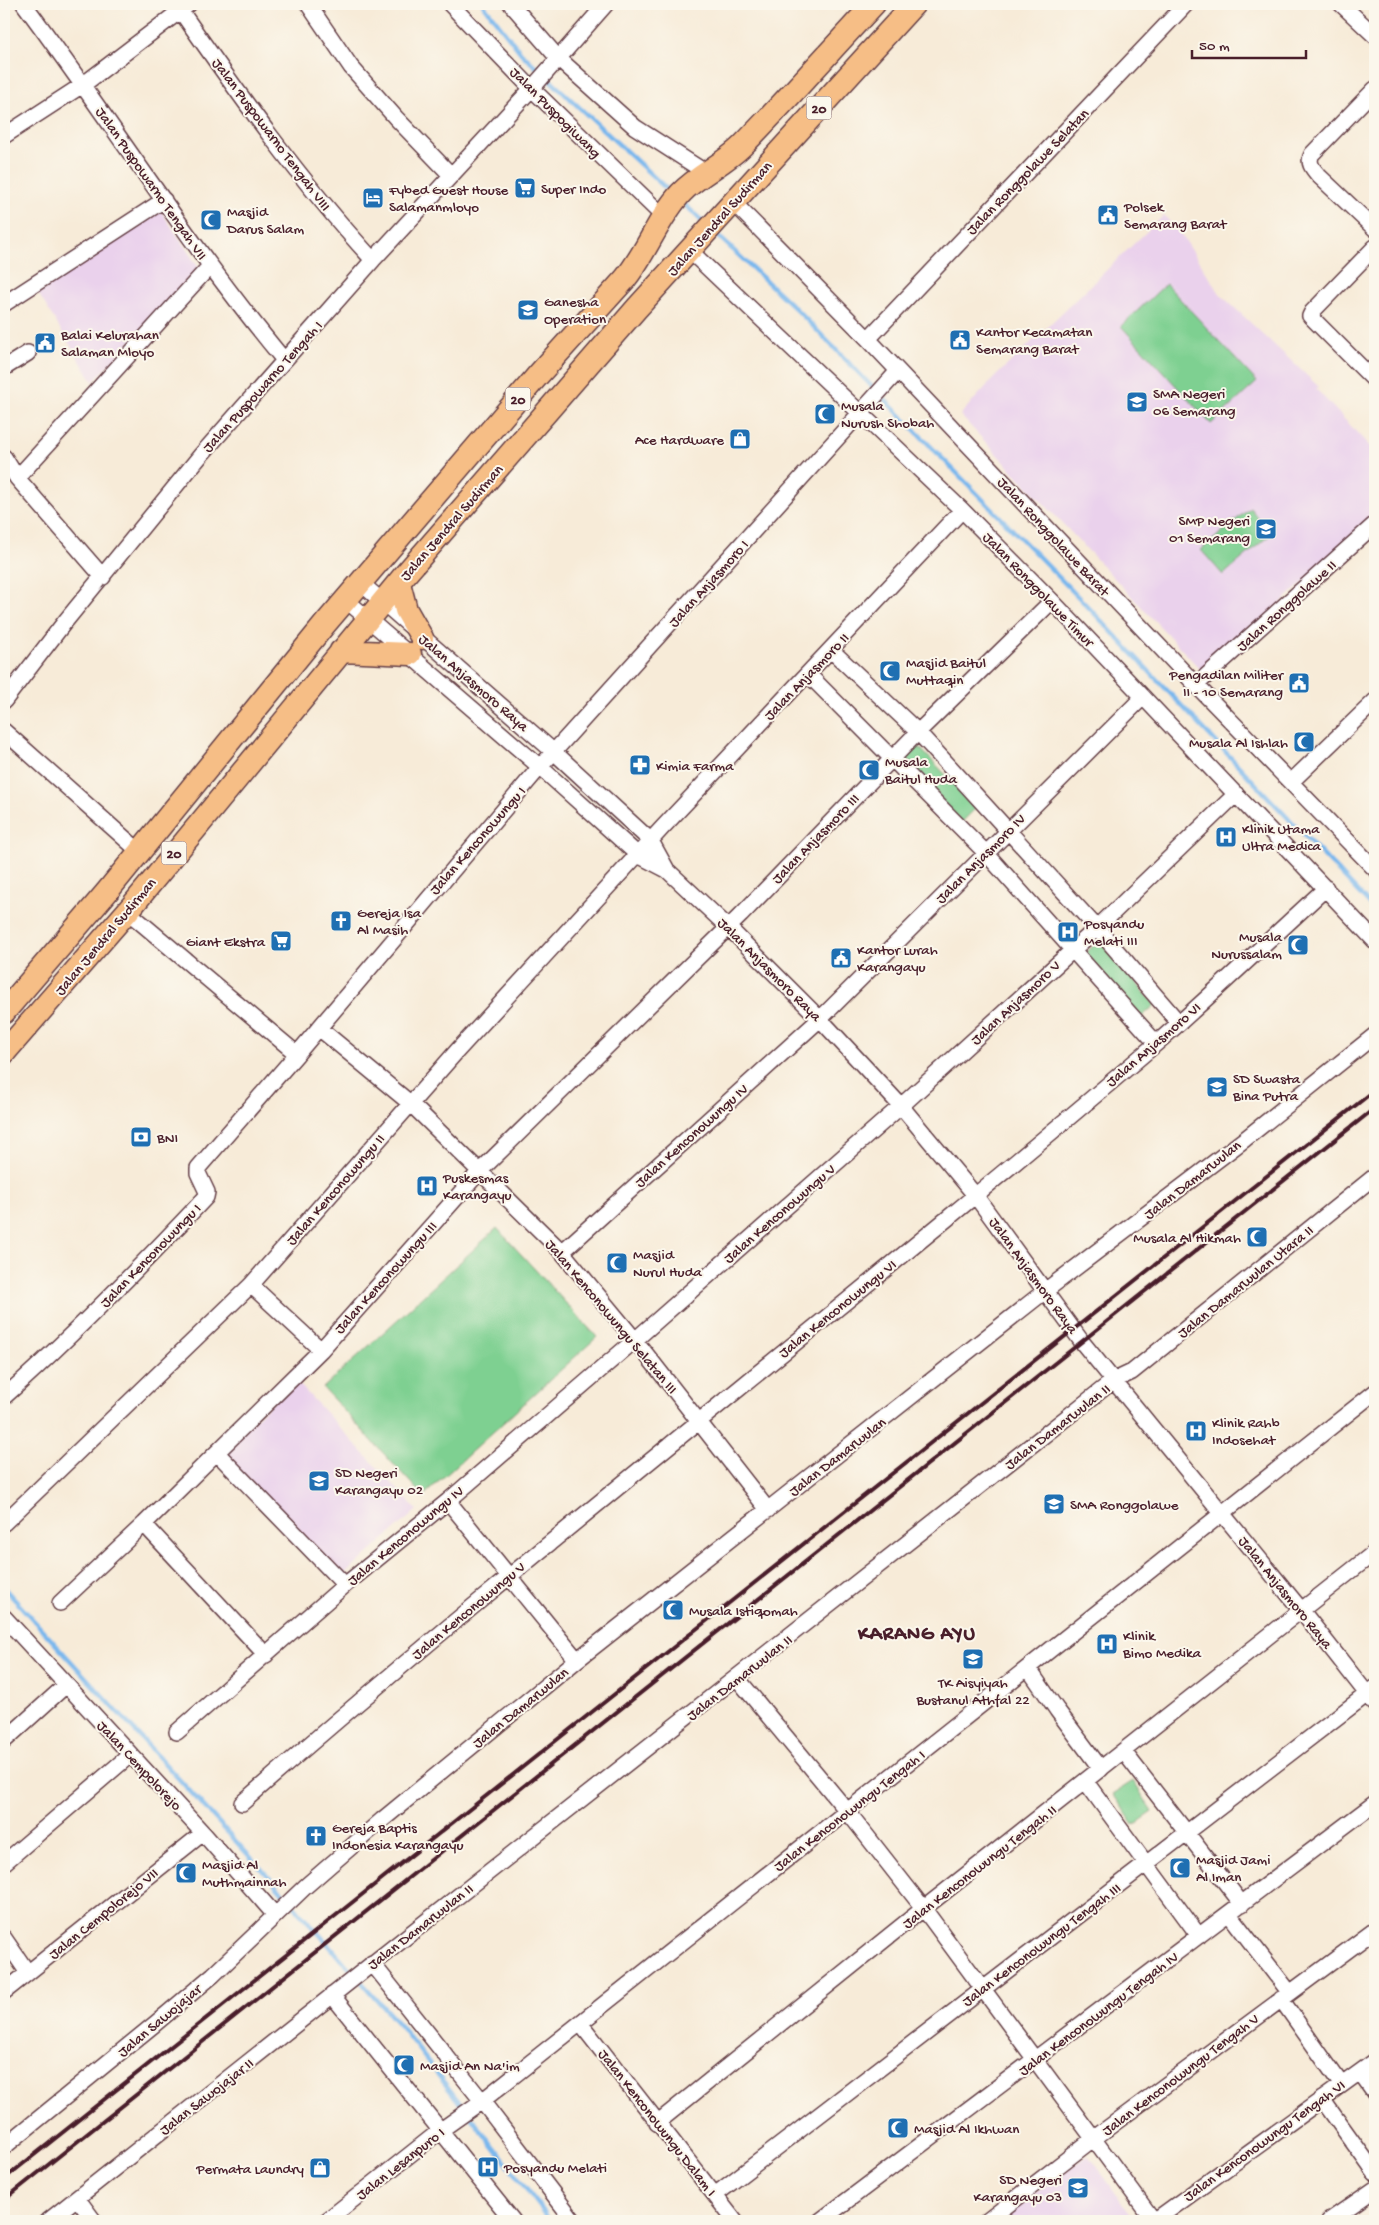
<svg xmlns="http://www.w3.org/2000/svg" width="1379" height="2225" viewBox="0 0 1379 2225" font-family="'Gochi Hand',sans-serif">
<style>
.built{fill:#ead1ec}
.green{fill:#7ed091;stroke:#64785e}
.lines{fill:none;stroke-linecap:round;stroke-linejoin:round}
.stream{stroke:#79b7ed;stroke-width:4.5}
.minor-casing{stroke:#643e45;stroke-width:18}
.highway-casing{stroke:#643e45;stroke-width:25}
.minor{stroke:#fff;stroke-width:15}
.highway{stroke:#f6be86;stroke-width:22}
.rail{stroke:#4a1f2b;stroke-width:4}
.labels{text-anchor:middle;stroke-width:4;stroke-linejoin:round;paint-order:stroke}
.shield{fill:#fbf7ec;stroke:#7f6065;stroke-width:1}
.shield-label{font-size:14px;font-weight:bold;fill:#4a1f2b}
.street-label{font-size:15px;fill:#4a1f2b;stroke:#fbf7ec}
.poi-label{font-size:15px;fill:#4a1f2b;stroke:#fbf7ec;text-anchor:start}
.district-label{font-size:20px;font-weight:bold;letter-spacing:1px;fill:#4a1f2b;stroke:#fbf7ec}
</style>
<rect width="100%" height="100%" fill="#fbf7ec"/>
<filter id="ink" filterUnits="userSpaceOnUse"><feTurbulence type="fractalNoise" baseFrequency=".02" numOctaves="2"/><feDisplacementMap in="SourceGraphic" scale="10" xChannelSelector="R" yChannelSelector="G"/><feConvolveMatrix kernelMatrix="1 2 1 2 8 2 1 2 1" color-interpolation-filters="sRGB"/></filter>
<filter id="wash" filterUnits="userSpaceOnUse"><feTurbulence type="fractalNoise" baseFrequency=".0096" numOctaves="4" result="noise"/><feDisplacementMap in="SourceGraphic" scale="20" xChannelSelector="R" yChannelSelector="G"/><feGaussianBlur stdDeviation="1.12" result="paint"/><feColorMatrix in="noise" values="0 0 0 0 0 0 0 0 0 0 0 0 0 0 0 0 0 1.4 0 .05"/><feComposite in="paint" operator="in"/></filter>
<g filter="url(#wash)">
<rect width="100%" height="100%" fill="#f7ebd8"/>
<path class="built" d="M 161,211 L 199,268 L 93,382 L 38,293 Z
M 1164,215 L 1185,240 L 1221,295 L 1319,387 L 1316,389 L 1375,452 L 1375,517 L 1204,673 L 960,415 L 994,378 Z
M 296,1381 L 417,1510 L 342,1577 L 221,1451 Z
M 1089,2155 L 1135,2221 L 998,2221 Z"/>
<path class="green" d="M 1166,284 L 1257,382 L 1211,424 L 1121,326 Z
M 1250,508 L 1271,534 L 1223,575 L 1201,550 Z
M 917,745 L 977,807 L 961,823 L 901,761 Z
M 1100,940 L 1155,1005 L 1138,1020 L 1082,956 Z
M 497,1228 L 597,1337 L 423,1496 L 323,1388 Z
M 1133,1781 L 1153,1812 L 1134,1825 L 1113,1794 Z"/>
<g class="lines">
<path class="stream" d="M 483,4 L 521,53 L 672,194
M 682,202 L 705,224
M 715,233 L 797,310 L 1094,613 L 1375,910
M 4,1588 L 274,1883 L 402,2028 L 551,2221"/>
</g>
</g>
<g filter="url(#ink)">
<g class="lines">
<g class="minor-casing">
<path id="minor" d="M 24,4 C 112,122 190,247 284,360
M 176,4 C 237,92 300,181 373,260
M 308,4 L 351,67 L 396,118 L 450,174
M 450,4 L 531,88 L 664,217
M 511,4 L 558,58 L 635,127 L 705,172
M 1341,4 L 1375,36
M 1375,89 L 1312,154 C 1307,163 1313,169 1319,176 L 1375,229
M 4,136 L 84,84 L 189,4
M 734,203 L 868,339 L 1196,685 L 1375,869
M 1375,247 L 1312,312 L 1310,316 L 1375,381
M 689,250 L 962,510 L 1052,601 L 1375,941
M 4,304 L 164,200
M 868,339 L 1186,4
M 4,368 L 28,353
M 4,457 L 17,478 L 103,577
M 17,478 L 210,266
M 361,583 L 554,752 L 651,841 L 667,870
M 346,600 L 540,767 L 638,855 L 667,870 L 728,927 L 820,1019 L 901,1106 L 975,1195 L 1082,1342 L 1302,1611 L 1375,1704
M 831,650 L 918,732 L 1097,928 L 1179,1023
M 808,674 L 985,852 L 1156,1043
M 1196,685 L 1375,524
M 4,701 L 64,623 L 201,455 L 373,260 L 535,85 L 606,4
M 4,731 L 140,852
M 1291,782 L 1375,701
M 127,911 L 297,1054 L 319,1028 L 410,1103 L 562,1252 L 635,1340 L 768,1510
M 319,1028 L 540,767 L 898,371
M 562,1252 L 820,1019 L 1142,698
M 251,1285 L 321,1350
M 4,1397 C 75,1334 141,1266 206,1197 L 207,1192 L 198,1173 L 198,1168 L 297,1054
M 217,1453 L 345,1585
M 448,1501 L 577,1660
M 4,1523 L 251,1285 L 457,1051 L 663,827 L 962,510
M 144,1524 L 266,1655
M 60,1603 L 144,1524 L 321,1350 L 480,1171 L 741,915 L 918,732 L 1052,601
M 4,1617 L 203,1833 L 275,1915
M 1028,1668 L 1057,1710 L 1101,1769
M 737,1678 L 848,1812 L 924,1909 L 1154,2221
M 177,1732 L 345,1585 L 448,1501 L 635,1340 L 901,1106 L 1097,928 L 1236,794
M 4,1741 L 66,1685
M 1124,1752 L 1242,1904
M 1086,1782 L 1199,1936
M 242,1803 C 541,1541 857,1300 1158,1042 C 1215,992 1270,939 1326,888
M 4,1863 L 130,1755
M 1229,1914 L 1290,1993
M 4,1938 L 28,1973
M 372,1963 L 482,2101 L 574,2221
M 4,1992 L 203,1833
M 332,1995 L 513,2221
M 1281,1999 L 1341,2084
M 580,2023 L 735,2221
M 1360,2072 L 1375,2093
M 1322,2099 L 1375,2173
M 657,2123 L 909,1920 L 1375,1552
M 4,2147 L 156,2023 L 213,1975 L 306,1886 L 382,1820 L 577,1660 L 1045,1291 L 1245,1139 L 1375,1035
M 715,2195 L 1375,1688
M 77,2198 L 94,2221
M 48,2221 L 363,1971 L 1113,1381 L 1132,1372 L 1375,1176
M 326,2221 L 441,2130 L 482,2101 L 1375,1392
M 820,2221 L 1375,1803
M 987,2221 L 1093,2139 L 1375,1930
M 1154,2221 L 1375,2061
M 1329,2221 L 1375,2189"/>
</g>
<g class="highway-casing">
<path id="highway" d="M 399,583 L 406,610 L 422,638
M 341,651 L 410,654
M 4,1012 L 106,893 L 325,624 L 539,374 L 625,279 C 647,252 658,218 681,193 C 699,174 724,164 742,146 C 787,100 830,51 874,4
M 4,1053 L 132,906 L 403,577 L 637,308 L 914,4"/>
</g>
<use href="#minor" class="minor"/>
<use href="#highway" class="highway"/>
<path class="rail" d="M 4,2179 L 1375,1090
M 4,2200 L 1375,1108"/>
</g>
</g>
<defs>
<g id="supermarket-square" transform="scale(1.125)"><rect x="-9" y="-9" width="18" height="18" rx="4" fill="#1f6fb2" stroke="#fbf7ec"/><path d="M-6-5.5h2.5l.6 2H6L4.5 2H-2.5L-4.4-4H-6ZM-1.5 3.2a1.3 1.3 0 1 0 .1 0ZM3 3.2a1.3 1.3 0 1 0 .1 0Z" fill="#fff"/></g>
<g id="hotel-square" transform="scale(1.125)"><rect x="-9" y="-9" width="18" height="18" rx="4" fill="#1f6fb2" stroke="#fbf7ec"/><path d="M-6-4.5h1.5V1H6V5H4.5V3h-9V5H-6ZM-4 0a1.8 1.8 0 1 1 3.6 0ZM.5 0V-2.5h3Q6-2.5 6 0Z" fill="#fff"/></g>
<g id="civic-square" transform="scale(1.125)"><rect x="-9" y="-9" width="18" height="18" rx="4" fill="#1f6fb2" stroke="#fbf7ec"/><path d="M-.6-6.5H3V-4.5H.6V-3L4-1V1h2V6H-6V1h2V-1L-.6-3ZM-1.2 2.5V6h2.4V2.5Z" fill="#fff"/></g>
<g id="mosque-square" transform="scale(1.125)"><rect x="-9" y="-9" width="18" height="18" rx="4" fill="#1f6fb2" stroke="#fbf7ec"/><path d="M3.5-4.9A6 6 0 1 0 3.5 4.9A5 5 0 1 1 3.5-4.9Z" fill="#fff"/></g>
<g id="school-square" transform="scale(1.125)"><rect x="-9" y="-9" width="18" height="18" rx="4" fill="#1f6fb2" stroke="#fbf7ec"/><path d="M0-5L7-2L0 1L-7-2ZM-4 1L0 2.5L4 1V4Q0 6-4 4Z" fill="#fff"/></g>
<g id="shop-square" transform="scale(1.125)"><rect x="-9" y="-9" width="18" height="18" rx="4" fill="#1f6fb2" stroke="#fbf7ec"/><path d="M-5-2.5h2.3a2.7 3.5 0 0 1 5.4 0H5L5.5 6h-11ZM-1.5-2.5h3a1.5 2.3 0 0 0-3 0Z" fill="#fff"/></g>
<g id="pharmacy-square" transform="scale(1.125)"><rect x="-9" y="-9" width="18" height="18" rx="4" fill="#1f6fb2" stroke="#fbf7ec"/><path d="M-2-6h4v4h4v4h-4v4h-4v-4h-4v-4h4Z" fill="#fff"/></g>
<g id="hospital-square" transform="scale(1.125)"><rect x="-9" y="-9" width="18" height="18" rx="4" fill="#1f6fb2" stroke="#fbf7ec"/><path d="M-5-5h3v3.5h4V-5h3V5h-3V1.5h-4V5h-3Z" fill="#fff"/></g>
<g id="church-square" transform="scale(1.125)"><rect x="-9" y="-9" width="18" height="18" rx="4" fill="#1f6fb2" stroke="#fbf7ec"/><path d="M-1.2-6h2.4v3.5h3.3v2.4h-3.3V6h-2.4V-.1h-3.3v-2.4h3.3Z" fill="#fff"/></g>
<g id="bank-square" transform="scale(1.125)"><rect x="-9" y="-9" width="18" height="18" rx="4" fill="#1f6fb2" stroke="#fbf7ec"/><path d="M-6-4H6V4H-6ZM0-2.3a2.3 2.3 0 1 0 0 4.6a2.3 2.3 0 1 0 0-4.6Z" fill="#fff"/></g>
</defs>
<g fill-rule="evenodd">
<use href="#supermarket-square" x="525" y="188"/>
<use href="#hotel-square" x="373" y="198"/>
<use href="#civic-square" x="1108" y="215"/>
<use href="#mosque-square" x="211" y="220"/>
<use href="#school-square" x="528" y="310"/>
<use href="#civic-square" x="960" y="340"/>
<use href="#civic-square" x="45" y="343"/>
<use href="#school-square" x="1137" y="402"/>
<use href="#mosque-square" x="825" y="414"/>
<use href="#shop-square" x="740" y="439"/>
<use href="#school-square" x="1266" y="529"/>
<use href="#mosque-square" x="890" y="671"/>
<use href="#civic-square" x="1299" y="683"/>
<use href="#mosque-square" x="1304" y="742"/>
<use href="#pharmacy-square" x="640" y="765"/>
<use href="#mosque-square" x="869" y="770"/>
<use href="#hospital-square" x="1226" y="837"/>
<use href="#church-square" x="341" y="921"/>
<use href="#hospital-square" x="1068" y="932"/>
<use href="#supermarket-square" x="281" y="941"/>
<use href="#mosque-square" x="1298" y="945"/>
<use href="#civic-square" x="841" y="958"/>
<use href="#school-square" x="1217" y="1087"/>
<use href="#bank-square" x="141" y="1137"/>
<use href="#hospital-square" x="427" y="1186"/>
<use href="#mosque-square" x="1257" y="1237"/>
<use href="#mosque-square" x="617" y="1263"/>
<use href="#hospital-square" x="1196" y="1431"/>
<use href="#school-square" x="319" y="1481"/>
<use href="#school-square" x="1054" y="1504"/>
<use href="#mosque-square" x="673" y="1610"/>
<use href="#hospital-square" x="1107" y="1644"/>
<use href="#school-square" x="973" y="1659"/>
<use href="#church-square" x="316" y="1836"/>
<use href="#mosque-square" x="1180" y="1868"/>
<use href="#mosque-square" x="186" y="1873"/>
<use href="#mosque-square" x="404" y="2065"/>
<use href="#mosque-square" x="898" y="2128"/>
<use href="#hospital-square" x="488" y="2167"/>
<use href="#shop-square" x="320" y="2168"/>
<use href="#school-square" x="1078" y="2188"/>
</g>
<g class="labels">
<g class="shield">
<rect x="806.5" y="96.5" width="25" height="23" rx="4"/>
<rect x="505.5" y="387.5" width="25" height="23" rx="4"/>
<rect x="161.5" y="841.5" width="25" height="23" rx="4"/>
</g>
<g class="shield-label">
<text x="819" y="113">20</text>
<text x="518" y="404">20</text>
<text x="174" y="858">20</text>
</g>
<g class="street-label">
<text transform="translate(556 112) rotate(45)" y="5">Jalan Puspogiwang</text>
<text transform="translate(272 134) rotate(53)" y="5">Jalan Puspowarno Tengah VIII</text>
<text transform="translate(1027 171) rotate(-46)" y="5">Jalan Ronggolawe Selatan</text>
<text transform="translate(152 183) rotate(55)" y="5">Jalan Puspowarno Tengah VII</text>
<text transform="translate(719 218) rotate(-48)" y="5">Jalan Jendral Sudirman</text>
<text transform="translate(262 386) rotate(-48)" y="5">Jalan Puspowarno Tengah I</text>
<text transform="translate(451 522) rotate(-49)" y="5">Jalan Jendral Sudirman</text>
<text transform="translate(1054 536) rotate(47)" y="5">Jalan Ronggolawe Barat</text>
<text transform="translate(708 583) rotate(-48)" y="5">Jalan Anjasmoro I</text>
<text transform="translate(1039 589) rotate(46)" y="5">Jalan Ronggolawe Timur</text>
<text transform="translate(1286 605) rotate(-42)" y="5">Jalan Ronggolawe II</text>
<text transform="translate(806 676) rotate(-46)" y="5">Jalan Anjasmoro II</text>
<text transform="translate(474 682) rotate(41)" y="5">Jalan Anjasmoro Raya</text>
<text transform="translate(815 838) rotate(-46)" y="5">Jalan Anjasmoro III</text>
<text transform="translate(477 840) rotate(-49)" y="5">Jalan Kenconowungu I</text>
<text transform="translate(980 858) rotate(-45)" y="5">Jalan Anjasmoro IV</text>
<text transform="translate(105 936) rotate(-50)" y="5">Jalan Jendral Sudirman</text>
<text transform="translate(770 969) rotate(45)" y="5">Jalan Anjasmoro Raya</text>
<text transform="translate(1015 1002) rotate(-43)" y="5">Jalan Anjasmoro V</text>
<text transform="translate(1153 1044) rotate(-41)" y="5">Jalan Anjasmoro VI</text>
<text transform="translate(691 1135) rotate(-42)" y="5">Jalan Kenconowungu IV</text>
<text transform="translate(1192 1179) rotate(-38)" y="5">Jalan Damarwulan</text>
<text transform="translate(335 1189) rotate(-49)" y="5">Jalan Kenconowungu II</text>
<text transform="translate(779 1213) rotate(-41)" y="5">Jalan Kenconowungu V</text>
<text transform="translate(150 1255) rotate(-46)" y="5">Jalan Kenconowungu I</text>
<text transform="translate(1034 1275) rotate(54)" y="5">Jalan Anjasmoro Raya</text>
<text transform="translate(385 1277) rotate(-48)" y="5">Jalan Kenconowungu III</text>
<text transform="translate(1245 1281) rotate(-39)" y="5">Jalan Damarwulan Utara II</text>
<text transform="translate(837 1308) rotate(-39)" y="5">Jalan Kenconowungu VI</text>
<text transform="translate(612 1316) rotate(50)" y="5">Jalan Kenconowungu Selatan III</text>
<text transform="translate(1057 1426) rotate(-38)" y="5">Jalan Damarwulan II</text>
<text transform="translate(837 1456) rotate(-38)" y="5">Jalan Damarwulan</text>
<text transform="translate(405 1535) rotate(-40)" y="5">Jalan Kenconowungu IV</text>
<text transform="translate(1286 1592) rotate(51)" y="5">Jalan Anjasmoro Raya</text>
<text transform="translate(468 1610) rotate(-40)" y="5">Jalan Kenconowungu V</text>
<text transform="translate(739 1677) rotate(-38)" y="5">Jalan Damarwulan II</text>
<text transform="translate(520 1707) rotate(-39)" y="5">Jalan Damarwulan</text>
<text transform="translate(140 1765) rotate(47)" y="5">Jalan Cempolorejo</text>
<text transform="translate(849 1810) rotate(-38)" y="5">Jalan Kenconowungu Tengah I</text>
<text transform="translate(979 1866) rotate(-38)" y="5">Jalan Kenconowungu Tengah II</text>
<text transform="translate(103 1913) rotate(-39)" y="5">Jalan Cempolorejo VII</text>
<text transform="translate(420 1926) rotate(-38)" y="5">Jalan Damarwulan II</text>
<text transform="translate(1041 1944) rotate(-37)" y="5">Jalan Kenconowungu Tengah III</text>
<text transform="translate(1098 2013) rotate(-37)" y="5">Jalan Kenconowungu Tengah IV</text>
<text transform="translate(159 2020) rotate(-40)" y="5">Jalan Sawojajar</text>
<text transform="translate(1180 2074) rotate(-37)" y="5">Jalan Kenconowungu Tengah V</text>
<text transform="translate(206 2096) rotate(-38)" y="5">Jalan Sawojajar II</text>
<text transform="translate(658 2122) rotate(52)" y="5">Jalan Kenconowungu Dalam I</text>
<text transform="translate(1264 2140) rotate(-36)" y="5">Jalan Kenconowungu Tengah VI</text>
<text transform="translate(400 2163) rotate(-38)" y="5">Jalan Lesanpuro I</text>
</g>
<g class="poi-label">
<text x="541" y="193">Super Indo</text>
<text x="389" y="194">Fybed Guest House<tspan x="389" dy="17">Salamanmloyo</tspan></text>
<text x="1124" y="211">Polsek<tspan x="1124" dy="17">Semarang Barat</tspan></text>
<text x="227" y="216">Masjid<tspan x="227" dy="17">Darus Salam</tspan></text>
<text x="544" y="306">Ganesha<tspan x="544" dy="17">Operation</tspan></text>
<text x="976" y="336">Kantor Kecamatan<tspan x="976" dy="17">Semarang Barat</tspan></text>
<text x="61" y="339">Balai Kelurahan<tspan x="61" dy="17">Salaman Mloyo</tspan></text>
<text x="1153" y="398">SMA Negeri<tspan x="1153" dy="17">06 Semarang</tspan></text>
<text x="841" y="410">Musala<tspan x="841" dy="17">Nurush Shobah</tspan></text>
<text x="724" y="444" text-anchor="end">Ace Hardware</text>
<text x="1250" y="525" text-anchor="end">SMP Negeri<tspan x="1250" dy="17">01 Semarang</tspan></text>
<text x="906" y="667">Masjid Baitul<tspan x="906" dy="17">Muttaqin</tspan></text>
<text x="1283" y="679" text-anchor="end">Pengadilan Militer<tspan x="1283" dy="17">II - 10 Semarang</tspan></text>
<text x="1288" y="747" text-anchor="end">Musala Al Ishlah</text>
<text x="885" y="766">Musala<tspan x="885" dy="17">Baitul Huda</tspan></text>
<text x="656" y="770">Kimia Farma</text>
<text x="1242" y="833">Klinik Utama<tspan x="1242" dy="17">Ultra Medica</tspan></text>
<text x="357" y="917">Gereja Isa<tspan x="357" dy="17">Al Masih</tspan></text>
<text x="1084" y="928">Posyandu<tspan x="1084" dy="17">Melati III</tspan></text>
<text x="1282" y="941" text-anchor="end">Musala<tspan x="1282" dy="17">Nurussalam</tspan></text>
<text x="265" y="946" text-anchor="end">Giant Ekstra</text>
<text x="857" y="954">Kantor Lurah<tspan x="857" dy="17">Karangayu</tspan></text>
<text x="1233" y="1083">SD Swasta<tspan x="1233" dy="17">Bina Putra</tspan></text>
<text x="157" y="1142">BNI</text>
<text x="443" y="1182">Puskesmas<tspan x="443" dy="17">Karangayu</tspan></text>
<text x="1241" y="1242" text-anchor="end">Musala Al Hikmah</text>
<text x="633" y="1259">Masjid<tspan x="633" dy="17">Nurul Huda</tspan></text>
<text x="1212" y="1427">Klinik Rahb<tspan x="1212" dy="17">Indosehat</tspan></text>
<text x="335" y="1477">SD Negeri<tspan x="335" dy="17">Karangayu 02</tspan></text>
<text x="1070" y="1509">SMA Ronggolawe</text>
<text x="689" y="1615">Musala Istiqomah</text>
<text x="1123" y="1640">Klinik<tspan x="1123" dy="17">Bimo Medika</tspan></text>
<text x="973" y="1687" text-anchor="middle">TK Aisyiyah<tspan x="973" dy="17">Bustanul Athfal 22</tspan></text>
<text x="332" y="1832">Gereja Baptis<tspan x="332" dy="17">Indonesia Karangayu</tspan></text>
<text x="1196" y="1864">Masjid Jami<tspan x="1196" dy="17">Al Iman</tspan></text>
<text x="202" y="1869">Masjid Al<tspan x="202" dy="17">Muthmainnah</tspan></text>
<text x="420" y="2070">Masjid An Na'im</text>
<text x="914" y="2133">Masjid Al Ikhwan</text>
<text x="504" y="2172">Posyandu Melati</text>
<text x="304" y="2173" text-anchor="end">Permata Laundry</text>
<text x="1062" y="2184" text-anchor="end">SD Negeri<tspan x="1062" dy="17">Karangayu 03</tspan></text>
</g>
<g class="district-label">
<text x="917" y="1639">KARANG AYU</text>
</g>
</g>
<rect width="1379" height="2225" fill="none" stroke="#fbf7ec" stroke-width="20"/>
<path d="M1192 50v8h114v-8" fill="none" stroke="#4a1f2b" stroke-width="2.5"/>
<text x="1199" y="50" font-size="15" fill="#4a1f2b" stroke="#fbf7ec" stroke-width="4" paint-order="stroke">50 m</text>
</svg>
